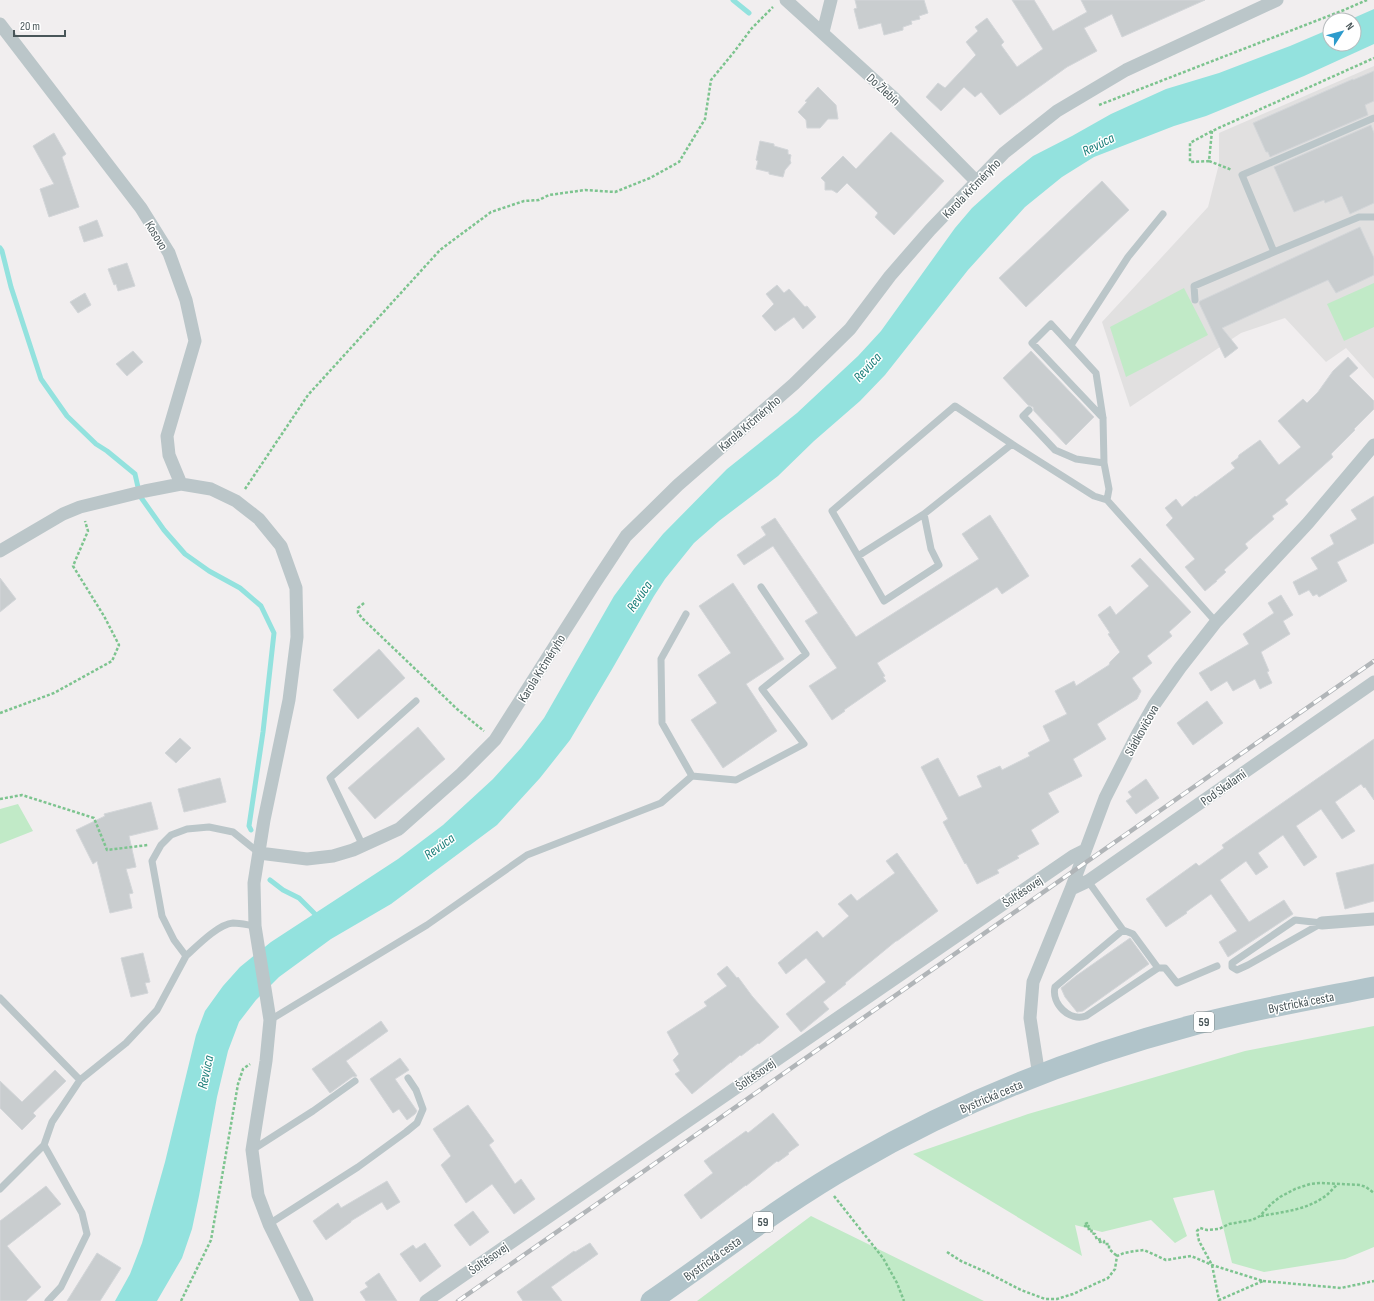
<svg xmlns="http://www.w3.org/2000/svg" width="1374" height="1301" viewBox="0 0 1374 1301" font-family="'Sofia Sans Condensed',sans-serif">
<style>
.education{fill:#e1e0e0}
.green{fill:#c1eac7}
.water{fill:#93e2de}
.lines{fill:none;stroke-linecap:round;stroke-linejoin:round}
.stream{stroke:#93e2de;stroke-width:5}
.building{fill:#c9cdcf;stroke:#d3d6d9}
.path{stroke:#7dc48f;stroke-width:2.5;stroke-dasharray:3 2;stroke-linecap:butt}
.service{stroke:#bbc6c9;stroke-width:7}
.minor{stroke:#bbc6c9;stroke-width:13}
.primary{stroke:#b1c4ca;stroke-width:21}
.rail-casing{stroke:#b1b5b8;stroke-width:4.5}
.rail{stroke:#fff;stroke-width:3;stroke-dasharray:9;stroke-linecap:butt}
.labels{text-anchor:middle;stroke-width:3;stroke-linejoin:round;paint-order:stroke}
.shield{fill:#fff;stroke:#80898b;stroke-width:1}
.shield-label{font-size:12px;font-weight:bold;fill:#495659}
.street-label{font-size:13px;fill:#495659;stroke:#fff}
.water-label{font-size:14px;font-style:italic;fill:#1a7e79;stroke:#fff}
</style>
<rect width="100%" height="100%" fill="#f1eeef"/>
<path class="education" d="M 1374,66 L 1374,379 L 1346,348 L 1326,362 L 1285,318 L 1241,333 L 1130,407 L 1102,322 L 1208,207 L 1219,164 L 1219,133 Z"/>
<path class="green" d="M 1374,283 L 1374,327 L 1344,341 L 1327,304 Z
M 1184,288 L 1208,335 L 1126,377 L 1110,327 Z
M 18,804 L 33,831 L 0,844 L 0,809 Z
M 1374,1026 L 1374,1247 L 1345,1259 L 1264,1272 L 1232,1263 L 1214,1190 L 1173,1198 L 1187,1236 L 1175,1243 L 1151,1220 L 1102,1232 L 1075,1225 L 1082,1256 L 913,1154 L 1028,1114 L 1245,1051 Z
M 811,1216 L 984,1301 L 697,1301 Z"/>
<path class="water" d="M 1374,9 L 1374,44 L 1304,76 L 1206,116 L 1174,126 L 1094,157 L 1062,177 L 1025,207 L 968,270 L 885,375 L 860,401 L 814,441 L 778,476 L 719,521 L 694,543 L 665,579 L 654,596 L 611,671 L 570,740 L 540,778 L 497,825 L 391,904 L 331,939 L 279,977 L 256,1000 L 239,1022 L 228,1051 L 217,1097 L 199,1196 L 192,1229 L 182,1258 L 157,1301 L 115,1301 L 130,1274 L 142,1243 L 165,1162 L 196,1035 L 205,1011 L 223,986 L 240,967 L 271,942 L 398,859 L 443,825 L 493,779 L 521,748 L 544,718 L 614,596 L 634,569 L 663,534 L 727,469 L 797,413 L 858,356 L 881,331 L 955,228 L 972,208 L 1003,180 L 1033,156 L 1072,136 L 1111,114 L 1166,89 L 1219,73 L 1290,46 L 1330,29 L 1330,44 L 1354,44 L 1354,20 L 1349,20 Z"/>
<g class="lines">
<path class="stream" d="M 733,0 L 749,13
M 0,248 L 2,251 L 11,287 L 41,379 L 67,416 L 96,444 L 107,451 L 135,474 L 140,496 L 164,530 L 185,554 L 209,571 L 240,588 L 261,606 L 274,633 L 263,732 L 249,826 L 251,830
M 270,880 L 283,890 L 299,898 L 318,917"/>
</g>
<path class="building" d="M 855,0 L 924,0 L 928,13 L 919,16 L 920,19 L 911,21 L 912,24 L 903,27 L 903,30 L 884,35 L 881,23 L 859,29 L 854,9 L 857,8 Z
M 1012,0 L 1034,0 L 1053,31 L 1087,12 L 1081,0 L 1205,0 L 1122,37 L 1112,14 L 1084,28 L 1097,51 L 1067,67 L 1000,115 L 981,92 L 975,97 L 964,87 L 941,111 L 926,97 L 938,83 L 945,88 L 976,55 L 966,42 L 978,31 L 975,27 L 987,18 L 1004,42 L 1001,45 L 1017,67 L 1043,49 Z
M 1374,71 L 1374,101 L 1365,105 L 1368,115 L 1270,157 L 1268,152 L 1266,152 L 1253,123 L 1353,79 L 1353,80 Z
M 818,87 L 836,105 L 838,119 L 828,119 L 820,128 L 807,128 L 806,120 L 798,112 L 807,102 L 805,101 Z
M 1371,125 L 1374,133 L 1374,203 L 1350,214 L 1342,196 L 1325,203 L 1324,200 L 1294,212 L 1274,167 Z
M 891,132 L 944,181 L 894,235 L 875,217 L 878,213 L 847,183 L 837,193 L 832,190 L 825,190 L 825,182 L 821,178 L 843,156 L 856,169 Z
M 54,133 L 66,154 L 62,157 L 79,207 L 49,217 L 40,189 L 54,184 L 33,146 Z
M 760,141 L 774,144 L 774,146 L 788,150 L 788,154 L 791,155 L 790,160 L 791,163 L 785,170 L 783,177 L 769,174 L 769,172 L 756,169 L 758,161 L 756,160 Z
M 1102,181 L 1129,210 L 1026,307 L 999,278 Z
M 97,220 L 103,236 L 84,242 L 79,227 Z
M 1360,227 L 1374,258 L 1374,275 L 1336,293 L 1328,280 L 1222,328 L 1238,348 L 1225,358 L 1199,303 L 1200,301 Z
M 127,263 L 135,286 L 118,291 L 116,284 L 114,285 L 108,269 Z
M 777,285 L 784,293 L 789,289 L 805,307 L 807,306 L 816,317 L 803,329 L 794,317 L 775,331 L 762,316 L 774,304 L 766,294 Z
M 85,293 L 91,305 L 78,313 L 70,302 Z
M 133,351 L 143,362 L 127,376 L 116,364 Z
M 1031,351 L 1094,417 L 1066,445 L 1034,411 L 1033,407 L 1028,405 L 1003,378 Z
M 1348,357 L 1358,368 L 1349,376 L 1374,401 L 1374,409 L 1354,429 L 1355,430 L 1331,454 L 1333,457 L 1285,500 L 1288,504 L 1272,516 L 1274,519 L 1245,544 L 1248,548 L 1224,570 L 1226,572 L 1216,581 L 1217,581 L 1205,591 L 1185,567 L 1195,559 L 1166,525 L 1173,518 L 1165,508 L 1176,499 L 1182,507 L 1195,496 L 1196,497 L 1235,468 L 1231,463 L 1238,458 L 1239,455 L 1260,440 L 1279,465 L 1301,447 L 1278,421 L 1303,399 L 1307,403 L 1318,392 L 1333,371 Z
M 1374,496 L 1374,543 L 1337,562 L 1347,581 L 1319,597 L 1317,594 L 1313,596 L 1309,590 L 1299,595 L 1293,582 L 1318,569 L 1311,558 L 1334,544 L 1330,535 L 1357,519 L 1351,510 Z
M 990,515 L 1029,576 L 1002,594 L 997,587 L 877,663 L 885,676 L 883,677 L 886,681 L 844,710 L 845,711 L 832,720 L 809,686 L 837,668 L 805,621 L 818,613 L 773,546 L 744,565 L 737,555 L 766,535 L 761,527 L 775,518 L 856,637 L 979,559 L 962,534 Z
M 1140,558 L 1191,612 L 1169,632 L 1172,636 L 1147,656 L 1152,663 L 1132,678 L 1141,691 L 1137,699 L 1097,724 L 1106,739 L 1073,759 L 1082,776 L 1048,793 L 1059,812 L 1031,830 L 1039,844 L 1017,856 L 1019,858 L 997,870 L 999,873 L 977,884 L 966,863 L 965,864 L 943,822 L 948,819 L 921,767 L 938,758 L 959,797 L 982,787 L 977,776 L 1000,766 L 1002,770 L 1030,756 L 1028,753 L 1050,741 L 1043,726 L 1067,714 L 1055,691 L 1074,681 L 1076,686 L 1109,665 L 1110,662 L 1120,652 L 1108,634 L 1110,633 L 1098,615 L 1110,606 L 1116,615 L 1149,586 L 1131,566 Z
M 0,578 L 16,599 L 0,612 Z
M 733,583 L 784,659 L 746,684 L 777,731 L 723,768 L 691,720 L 717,703 L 698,675 L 731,653 L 699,606 Z
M 1281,595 L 1293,615 L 1283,621 L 1290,634 L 1261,652 L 1269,671 L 1267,672 L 1272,683 L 1260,689 L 1255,679 L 1233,691 L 1227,681 L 1211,691 L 1199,673 L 1249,644 L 1243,634 L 1274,613 L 1268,603 Z
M 379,649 L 405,678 L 358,719 L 333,690 Z
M 1207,701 L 1223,723 L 1193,745 L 1177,723 Z
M 418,727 L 445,759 L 375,819 L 348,788 Z
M 180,738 L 191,748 L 176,763 L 165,753 Z
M 1374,739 L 1374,800 L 1365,787 L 1364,788 L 1361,784 L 1335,802 L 1355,831 L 1342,839 L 1321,809 L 1296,826 L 1317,857 L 1304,866 L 1283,835 L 1258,853 L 1268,867 L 1256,875 L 1246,861 L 1220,880 L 1249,922 L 1284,900 L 1293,914 L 1228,957 L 1219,942 L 1237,931 L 1211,894 L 1186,912 L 1187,913 L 1166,927 L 1146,899 L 1196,863 L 1199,866 L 1224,848 L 1222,845 Z
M 220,778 L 226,802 L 184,812 L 178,789 Z
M 1146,779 L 1159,798 L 1136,814 L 1126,801 L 1132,797 L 1128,792 Z
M 151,802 L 158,829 L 129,836 L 136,867 L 126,869 L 133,893 L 129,894 L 132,908 L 110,913 L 97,861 L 93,864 L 76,830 L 105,816 L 104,814 Z
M 897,853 L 938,911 L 897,941 L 896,941 L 845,983 L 846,984 L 823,1002 L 829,1009 L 801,1032 L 786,1014 L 826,982 L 806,958 L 786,974 L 778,963 L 817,931 L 823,938 L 849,916 L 838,904 L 851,894 L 857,901 L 895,873 L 886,861 Z
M 1374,864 L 1374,901 L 1345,909 L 1336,873 Z
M 1130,938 L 1149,964 L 1083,1011 L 1077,1012 L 1065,997 L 1061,988 L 1076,976 Z
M 143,953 L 150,982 L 145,983 L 148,993 L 131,997 L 121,958 Z
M 727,966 L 737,978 L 738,977 L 752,996 L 779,1027 L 759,1044 L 758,1043 L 741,1056 L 740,1055 L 731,1063 L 731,1062 L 692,1094 L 675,1074 L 680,1071 L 673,1060 L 679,1054 L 667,1032 L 707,1006 L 704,1002 L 727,986 L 717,974 Z
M 381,1021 L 388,1031 L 346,1061 L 357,1076 L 352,1077 L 330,1093 L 312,1069 Z
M 400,1058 L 409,1070 L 395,1079 L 417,1111 L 415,1114 L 407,1120 L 399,1109 L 393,1113 L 370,1079 Z
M 55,1070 L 66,1081 L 33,1113 L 36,1116 L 22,1130 L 0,1108 L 0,1081 L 22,1102 Z
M 468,1105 L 494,1141 L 489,1145 L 515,1184 L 521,1179 L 535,1199 L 514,1214 L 492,1184 L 466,1203 L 441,1165 L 451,1156 L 433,1129 Z
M 773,1113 L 799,1145 L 788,1153 L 789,1154 L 778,1162 L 777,1161 L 746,1186 L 746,1185 L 701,1219 L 684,1195 L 713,1173 L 704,1161 L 746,1131 L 748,1133 Z
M 387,1181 L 400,1202 L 387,1210 L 382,1202 L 351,1221 L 351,1222 L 326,1240 L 313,1221 L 338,1203 L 341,1208 Z
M 46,1186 L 61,1204 L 7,1246 L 41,1287 L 26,1301 L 0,1301 L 0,1221 Z
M 473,1211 L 489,1232 L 470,1246 L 454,1225 Z
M 425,1243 L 441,1266 L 420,1282 L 400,1254 L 413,1245 L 416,1249 Z
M 590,1243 L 598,1254 L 551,1287 L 562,1301 L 523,1301 L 517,1292 L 574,1251 L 575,1252 Z
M 97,1253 L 121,1268 L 100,1301 L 67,1301 Z
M 379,1273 L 397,1301 L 366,1301 L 360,1292 L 368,1287 L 365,1283 Z"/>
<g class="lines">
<path class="path" d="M 1099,105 L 1344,10 L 1367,0
M 1212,131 L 1209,161 L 1190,162 L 1190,143 L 1212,131 L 1374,58
M 1209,161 L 1232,170
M 245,489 L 308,395 L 440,250 L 491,212 L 524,201 L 539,200 L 549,195 L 585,190 L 615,192 L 650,178 L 679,162 L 705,119 L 711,80 L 734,52 L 752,28 L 773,7
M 364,603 L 358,608 L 358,613 L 363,619 L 457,709 L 484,731
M 0,713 L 54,693 L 112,661 L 119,645 L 104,616 L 73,566 L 88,531 L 85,521
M 0,799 L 22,795 L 94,818 L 107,850 L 148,845
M 834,1196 L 883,1258 L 897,1283 L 904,1301
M 1261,1216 C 1282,1212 1306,1210 1324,1197 C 1329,1194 1333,1188 1338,1184
M 1085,1224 L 1087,1223 L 1085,1226 L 1089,1225 L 1087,1229 L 1092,1229 L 1091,1233 L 1095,1234 L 1097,1240 L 1101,1239 L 1100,1242 L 1104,1241 L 1104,1244 L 1109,1244 L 1109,1249 L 1117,1256
M 947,1252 L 961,1261 L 988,1273 L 1021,1290 L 1045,1299 L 1057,1299 L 1073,1294 L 1108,1278 L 1115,1269 L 1117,1256 L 1124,1253 L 1135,1251 L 1144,1250 L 1166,1260 L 1191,1256 L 1212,1265 L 1263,1281 L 1219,1300 L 1212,1265 L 1199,1241 L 1197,1231 L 1200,1228 L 1207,1230 L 1219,1229 L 1229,1224 L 1252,1220 L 1260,1216 L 1271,1204 L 1280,1197 L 1295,1189 L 1310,1184 L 1321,1183 L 1360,1185 L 1366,1187 L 1374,1193
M 1263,1281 L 1341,1288 L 1374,1281
M 181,1301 L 211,1240 L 238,1084 L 243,1069 L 250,1064"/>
<path class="service" d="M 1374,118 L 1242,175 L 1274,252 L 1359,217 L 1374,217
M 1195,300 L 1194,286 L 1274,252
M 1071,345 L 1128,257 L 1163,214
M 1029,410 L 1023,416 L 1055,450 L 1076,459 L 1104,463
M 1103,418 L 1032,343 L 1051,324 L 1096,373 L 1103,418 L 1104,463 L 1109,489 L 1107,500 L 1216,622
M 924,514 L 1012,444
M 858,556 L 924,514 L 931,549 L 939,565 L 884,601 L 832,511 L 955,406 L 1012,444 L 1094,496 L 1107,500
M 686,614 L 661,659 L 662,723 L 692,776
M 363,846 L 330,778 L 416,701
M 1088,881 L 1123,930 L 1133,934 L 1158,968 L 1086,1016 C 1070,1022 1051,1004 1055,987 L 1123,930
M 1295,920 L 1322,923 L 1248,965 L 1237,970 L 1232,967 L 1232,963 Z
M 255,926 C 248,925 240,923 233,923 C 218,924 196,947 186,956 L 174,940 L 162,916 L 152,861 L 161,845 L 171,835 L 187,829 L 209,827 L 233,832 L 259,853
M 1158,968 L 1165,968 L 1177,983 L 1217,966
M 0,998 L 80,1080 L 126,1043 L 157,1010 L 186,956
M 270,1020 L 427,925 L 527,855 L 661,803 L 692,776 L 736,780 L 804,744 L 762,689 L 806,654 L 761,587
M 44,1145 L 82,1213 L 87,1234 L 61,1287 L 48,1301
M 252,1150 L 313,1111 L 355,1081
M 0,1189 L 44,1145 L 52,1122 L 80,1080
M 269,1224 L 358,1167 L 406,1132 L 417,1123 L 423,1109 L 416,1090 L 408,1078"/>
<path class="minor" d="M 786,0 L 894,98 L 977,182
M 0,24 L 141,208 L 169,253 L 186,300 L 195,341 L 167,436 L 169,455 L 181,484
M 823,32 L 831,0
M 0,551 L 63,514 L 80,507 L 145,491 L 181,484 L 211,489 L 236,501 L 259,519 L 281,546 L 296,588 L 297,637 L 289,700 L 264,820 L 254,883 L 255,926 L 270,1020 L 266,1061 L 252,1150 L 258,1195 L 269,1224 L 307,1301
M 259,853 L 307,859 L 333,856 L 353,850 L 399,829 L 461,774 L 495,740 L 593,586 L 626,536 L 678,485 L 794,384 L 850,329 L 890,276 L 930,230 L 1004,153 L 1057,111 L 1126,70 L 1277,0
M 1071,889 L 1088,881 L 1374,682
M 1322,923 L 1374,919
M 1039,1076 L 1030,1018 L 1033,982 L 1071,889 L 1105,798 L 1137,735 L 1154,705 L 1180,668 L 1216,622 L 1308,523 L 1374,445
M 426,1301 L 1073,856 L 1085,850"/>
<path class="primary" d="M 651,1301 C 718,1255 782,1204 853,1164 C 958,1103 1073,1057 1190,1026 C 1250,1010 1313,999 1374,987"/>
<g class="rail-casing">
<path id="rail" d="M 458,1301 L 1374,661"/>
</g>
<use href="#rail" class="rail"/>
</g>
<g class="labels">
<g class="shield">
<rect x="1194" y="1012" width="20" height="20" rx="3"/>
<rect x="753" y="1212" width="20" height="20" rx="3"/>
</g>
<g class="shield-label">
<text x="1204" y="1026">59</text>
<text x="763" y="1226">59</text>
</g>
<g class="street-label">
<text transform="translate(884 89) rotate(43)" y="5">Do Žlebín</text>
<text transform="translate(971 188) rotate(-46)" y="5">Karola Krčméryho</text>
<text transform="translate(157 235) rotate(59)" y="5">Kosovo</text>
<text transform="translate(749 423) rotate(-41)" y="5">Karola Krčméryho</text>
<text transform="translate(541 668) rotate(-58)" y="5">Karola Krčméryho</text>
<text transform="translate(1141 730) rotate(-61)" y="5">Sládkovičova</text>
<text transform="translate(1223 787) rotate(-35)" y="5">Pod Skalami</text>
<text transform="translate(1022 891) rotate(-34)" y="5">Šoltésovej</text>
<text transform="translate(1301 1002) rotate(-11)" y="5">Bystrická cesta</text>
<text transform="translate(755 1074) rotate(-35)" y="5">Šoltésovej</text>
<text transform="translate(991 1096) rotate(-23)" y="5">Bystrická cesta</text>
<text transform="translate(488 1258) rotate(-35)" y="5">Šoltésovej</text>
<text transform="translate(712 1258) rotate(-35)" y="5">Bystrická cesta</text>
</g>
<g class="water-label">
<text transform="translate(1098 144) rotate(-27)" y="5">Revúca</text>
<text transform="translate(867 367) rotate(-48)" y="5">Revúca</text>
<text transform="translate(639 596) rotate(-55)" y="5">Revúca</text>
<text transform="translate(439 846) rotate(-36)" y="5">Revúca</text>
<text transform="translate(205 1072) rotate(-78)" y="5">Revúca</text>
</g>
</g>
<g transform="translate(1342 32) rotate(54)"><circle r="19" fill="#ffffff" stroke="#b6bbbd"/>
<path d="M0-3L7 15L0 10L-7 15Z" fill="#2d9bcc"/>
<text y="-6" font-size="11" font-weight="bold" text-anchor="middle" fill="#495659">N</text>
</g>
<path d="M14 30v6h51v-6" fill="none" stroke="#495659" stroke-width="2"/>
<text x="20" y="30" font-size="12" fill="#495659" stroke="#ffffff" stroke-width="3" paint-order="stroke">20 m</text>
</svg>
